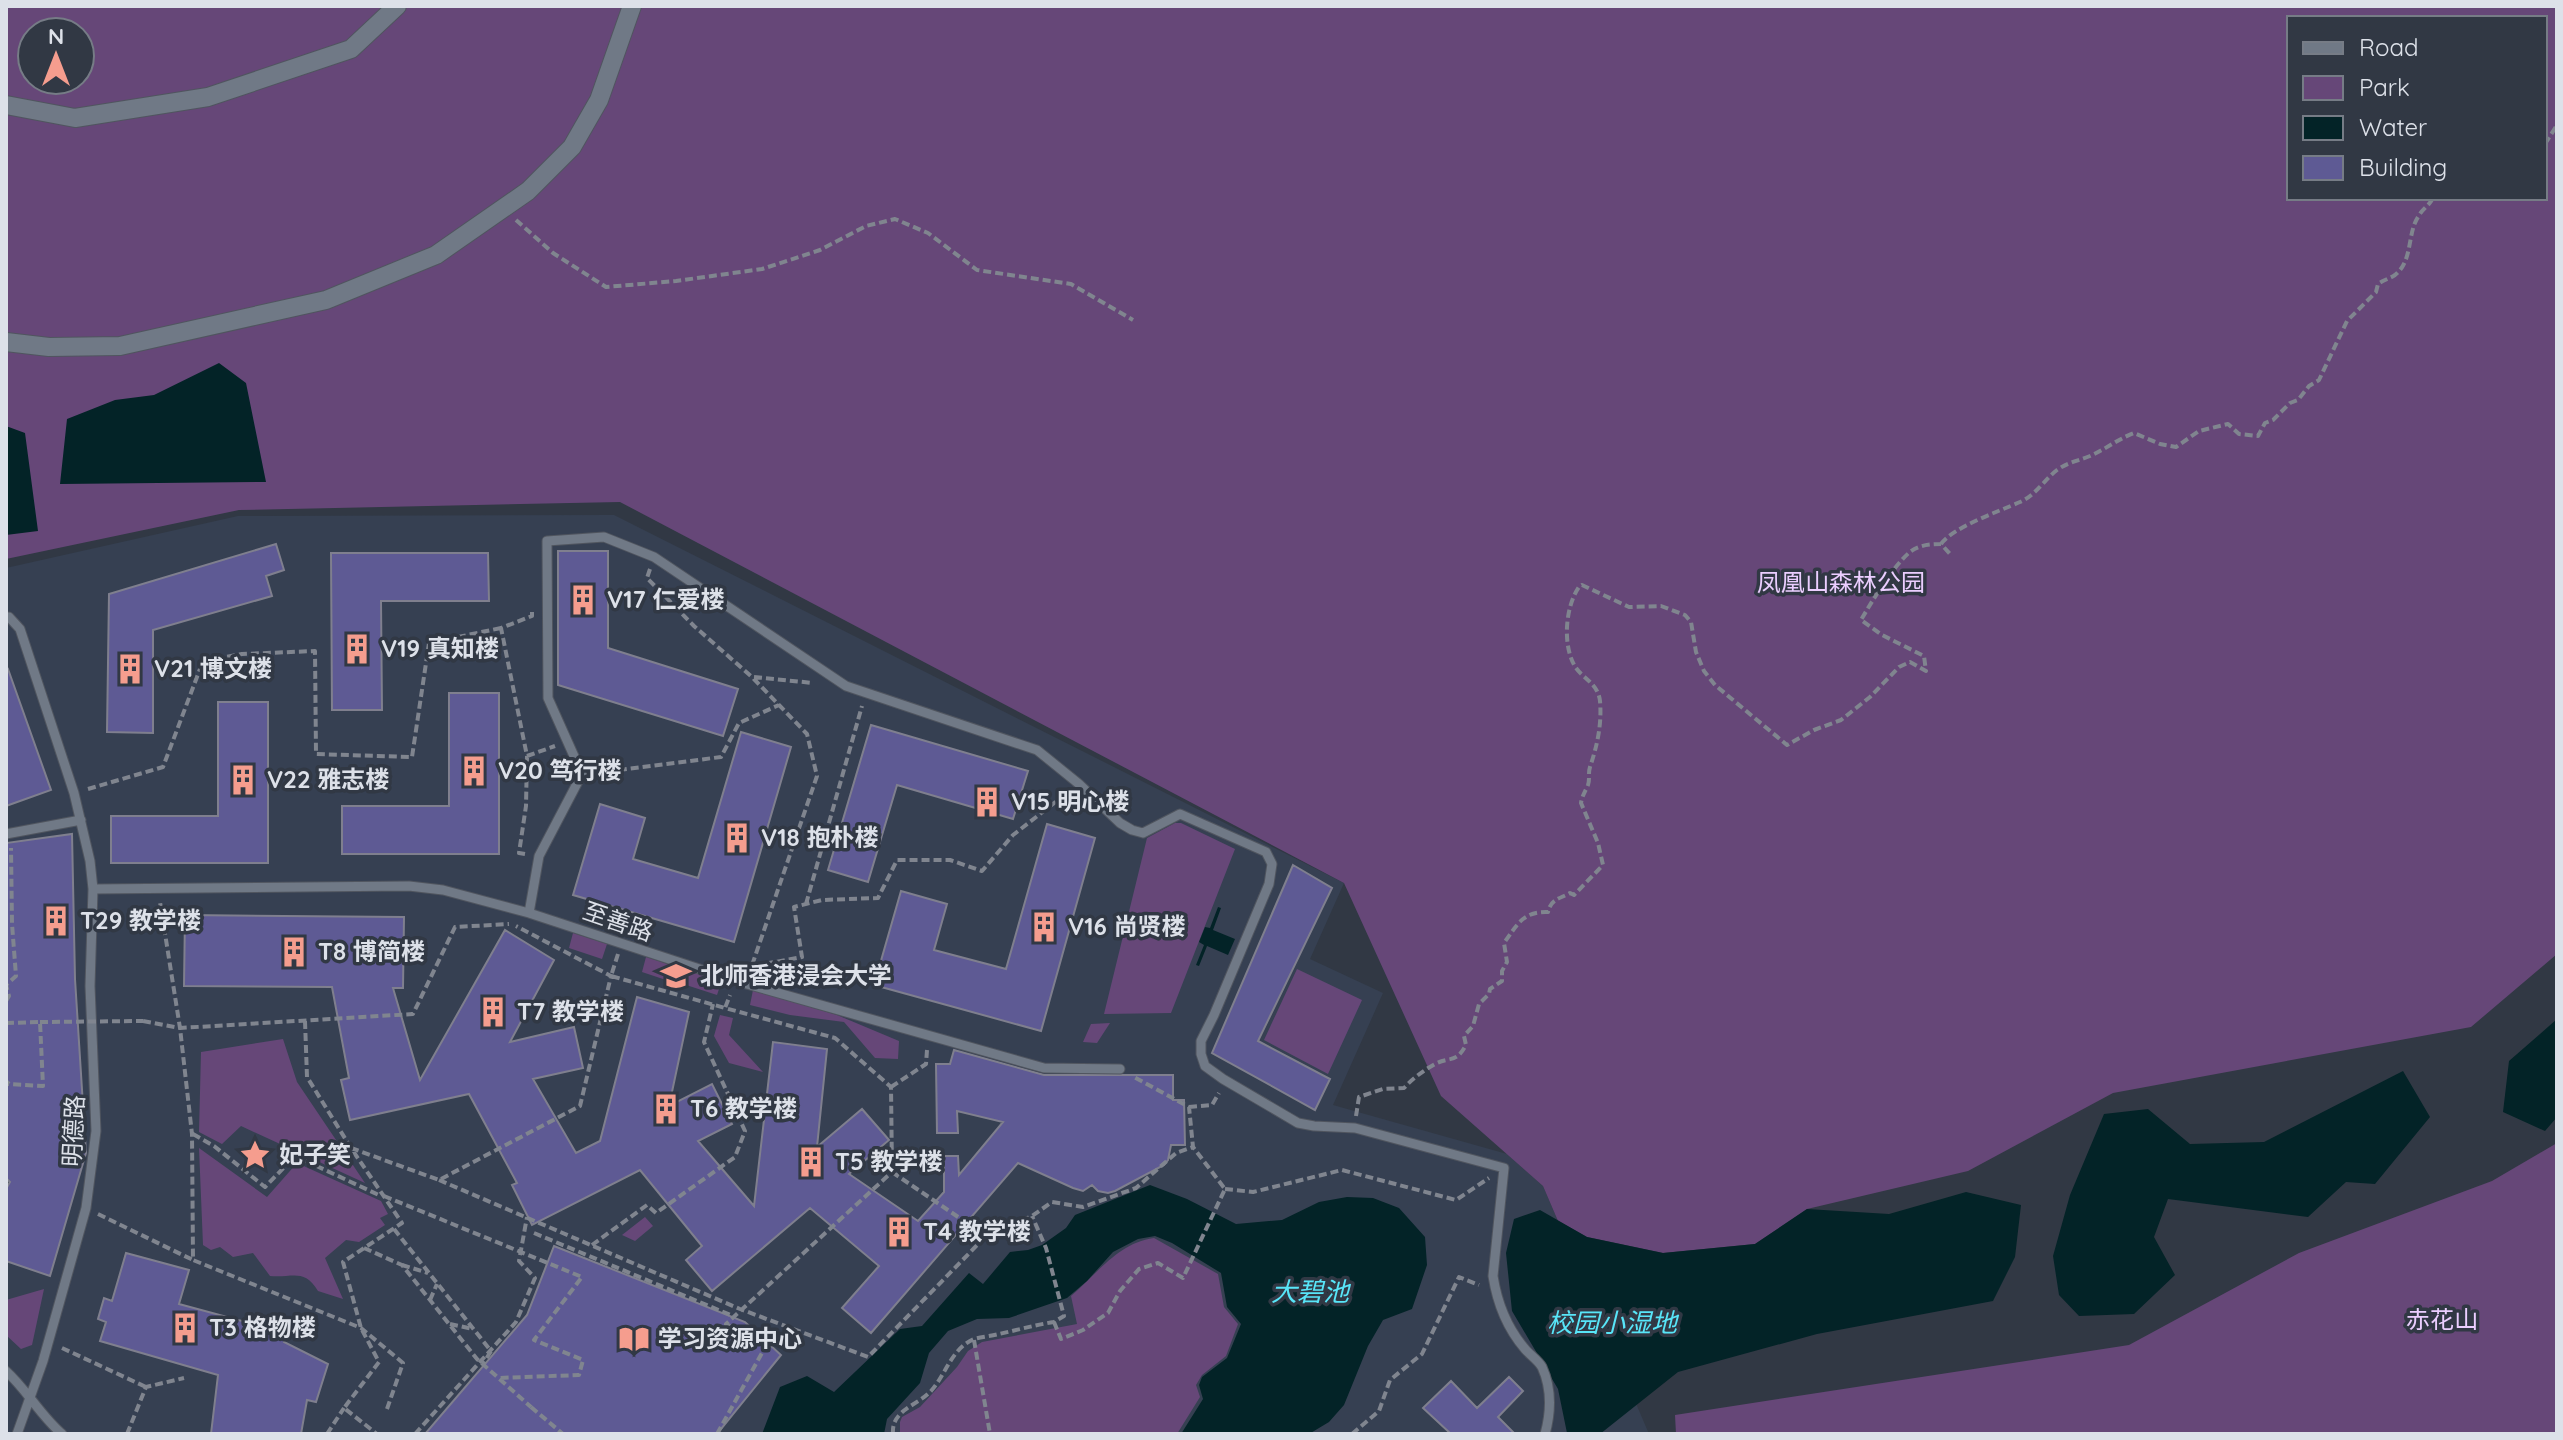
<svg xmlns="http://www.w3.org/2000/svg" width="2563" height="1440" viewBox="0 0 2563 1440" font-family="Quicksand,'Noto Sans SC',sans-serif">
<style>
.built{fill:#364052}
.green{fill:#664778;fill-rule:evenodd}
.water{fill:#032327}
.building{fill:#5e5a94;stroke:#7f7f8e;stroke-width:2}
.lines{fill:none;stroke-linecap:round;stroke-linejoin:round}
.lane-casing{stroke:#50555f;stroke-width:11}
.street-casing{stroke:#50555f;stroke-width:20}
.path{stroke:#80858f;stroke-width:4;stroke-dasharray:8 4;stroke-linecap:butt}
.lane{stroke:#707986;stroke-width:9}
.street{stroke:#707986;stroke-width:18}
.path-bridge{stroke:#80858f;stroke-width:4;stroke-dasharray:8 4;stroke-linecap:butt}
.labels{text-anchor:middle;stroke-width:7;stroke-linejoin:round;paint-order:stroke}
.park-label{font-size:24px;fill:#ebceff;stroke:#313844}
.poi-label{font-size:24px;font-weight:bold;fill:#dde1e9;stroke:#313844;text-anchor:start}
.street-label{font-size:24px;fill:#dde1e9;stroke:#313844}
.water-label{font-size:26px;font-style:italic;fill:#58e5f8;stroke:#313844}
</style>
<rect width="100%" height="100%" fill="#313844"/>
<path class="built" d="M 614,515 L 1344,883 L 1310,959 L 1383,993 L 1333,1105 L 1507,1154 L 1543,1186 L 1649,1434 L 6,1434 L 6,568 L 238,516 Z"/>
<path class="green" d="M 6,6 L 2557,6 L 2557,954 L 2471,1027 L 2113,1093 L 1968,1171 L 1807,1209 L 1755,1244 L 1663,1253 L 1587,1237 L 1558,1221 L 1543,1186 L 1441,1096 L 1344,883 L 620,502 L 239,510 L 6,559 ZM 2289,18 L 2545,18 L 2545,198 L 2289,198 ZM 32,32 L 80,32 L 80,80 L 32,80 Z
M 1175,823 L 1181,823 L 1235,849 L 1171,1013 L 1104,1014 L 1147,838 Z
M 573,933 L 607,944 L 602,959 L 569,948 Z
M 646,957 L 680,968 L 675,983 L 642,972 Z
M 688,969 L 722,980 L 717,995 L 683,984 Z
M 1297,969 L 1362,1000 L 1328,1074 L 1264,1040 Z
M 753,990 L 837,1015 L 899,1041 L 898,1059 L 875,1058 L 844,1022 L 790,1015 L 750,1005 Z
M 720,1015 L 733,1018 L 729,1035 L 763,1072 L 729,1063 L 714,1036 Z
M 1110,1023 L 1097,1043 L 1083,1042 L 1091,1024 Z
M 283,1039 L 297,1082 L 365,1183 L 241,1126 L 222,1144 L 199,1132 L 201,1052 Z
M 2557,1143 L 2557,1434 L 1676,1434 L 1675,1415 L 2129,1345 L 2299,1253 L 2492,1181 Z
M 199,1148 L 267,1197 L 297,1163 L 381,1201 L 388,1214 L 380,1218 L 385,1225 L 359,1242 L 346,1240 L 325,1258 L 343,1299 L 318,1291 C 304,1268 293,1278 270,1276 L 253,1253 L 233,1257 L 220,1247 L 211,1250 L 203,1245 Z
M 645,1217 L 653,1226 L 635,1241 L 622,1235 Z
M 1154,1238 L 1218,1274 L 1224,1307 L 1238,1324 L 1226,1356 L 1202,1375 L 1196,1385 L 1200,1397 L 1177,1434 L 900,1434 L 900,1422 L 902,1417 L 920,1407 L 957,1367 L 968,1351 L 982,1342 L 1077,1324 L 1071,1296 C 1098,1273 1118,1243 1154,1238 Z
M 44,1289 L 32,1345 L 21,1349 L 6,1335 L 6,1300 Z"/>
<path class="water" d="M 219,363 L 246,383 L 266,482 L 60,484 L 67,419 L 115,400 L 154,395 Z
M 6,426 L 25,433 L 38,531 L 6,535 Z
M 1218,907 L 1221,908 L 1213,930 L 1235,939 L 1228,955 L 1207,946 L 1199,966 L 1196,965 L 1204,945 L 1199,942 L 1205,927 L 1210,928 Z
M 2557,1019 L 2557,1117 L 2545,1131 L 2503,1112 L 2509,1061 Z
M 2403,1071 L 2430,1117 L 2375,1184 L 2346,1182 L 2308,1217 L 2168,1199 L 2154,1237 L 2175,1275 L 2134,1314 L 2079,1316 L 2059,1295 L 2053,1256 L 2070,1195 L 2104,1114 L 2148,1109 L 2190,1144 L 2264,1142 Z
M 1150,1185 L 1187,1199 L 1236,1224 L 1282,1220 L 1319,1202 L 1347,1197 L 1373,1198 L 1399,1208 L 1425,1237 L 1427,1265 L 1412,1309 L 1383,1320 L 1368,1346 L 1344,1405 L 1329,1422 L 1309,1434 L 1181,1434 L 1203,1399 L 1199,1385 L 1202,1377 L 1227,1358 L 1241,1324 L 1227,1307 L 1221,1273 L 1172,1243 L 1155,1236 L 1138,1239 L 1113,1252 L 1087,1281 L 1067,1298 L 1009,1318 L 977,1319 L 948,1331 L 929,1353 L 920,1383 L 887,1419 L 884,1434 L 762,1434 L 780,1387 L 807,1376 L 834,1392 L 900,1329 L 922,1326 L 969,1273 L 983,1284 L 1010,1252 L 1028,1250 L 1042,1245 L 1066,1228 L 1075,1215 Z
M 1966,1192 L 2021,1205 L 2015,1257 L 1993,1301 L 1817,1334 L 1678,1372 L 1600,1434 L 1567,1433 L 1558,1389 L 1512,1311 L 1506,1253 L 1514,1219 L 1540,1210 L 1587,1237 L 1663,1253 L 1755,1244 L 1807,1209 L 1889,1214 Z"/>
<path class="building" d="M 276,544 L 284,570 L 266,576 L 272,596 L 153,630 L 153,733 L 107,732 L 109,594 Z
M 558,551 L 608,551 L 608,648 L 738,689 L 723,736 L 558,685 Z
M 331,553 L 488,553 L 489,601 L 381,601 L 382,710 L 332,710 Z
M 8,669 L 51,790 L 6,806 L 6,670 Z
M 449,693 L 499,693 L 499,854 L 342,854 L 342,806 L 449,806 Z
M 218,702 L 268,702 L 268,863 L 111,863 L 111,816 L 218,816 Z
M 871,725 L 1028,771 L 1013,819 L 897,785 L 868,882 L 828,870 Z
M 741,732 L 791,747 L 734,942 L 573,895 L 600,804 L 645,818 L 633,859 L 698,878 Z
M 1047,824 L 1095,838 L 1041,1031 L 874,985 L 901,891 L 947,904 L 934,950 L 1006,969 Z
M 72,834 L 75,979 L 86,1153 L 50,1276 L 6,1261 L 6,1189 L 10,1182 L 6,1178 L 6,843 Z
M 1293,865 L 1332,888 L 1258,1041 L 1330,1079 L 1315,1110 L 1212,1053 Z
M 185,915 L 404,917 L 403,988 L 393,988 L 420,1080 L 505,930 L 554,960 L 510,1042 L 574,1027 L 583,1068 L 533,1079 L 576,1153 L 600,1141 L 637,997 L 689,1012 L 669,1106 L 712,1084 L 732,1124 L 698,1141 L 754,1206 L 773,1042 L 827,1049 L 817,1147 L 862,1109 L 889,1140 L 849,1174 L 918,1221 L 944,1192 L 944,1156 L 958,1156 L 959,1175 L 1003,1122 L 957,1111 L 958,1133 L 937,1133 L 936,1064 L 950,1064 L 954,1050 L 1044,1075 L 1173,1075 L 1173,1100 L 1184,1100 L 1185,1145 L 1171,1145 L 1168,1160 L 1164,1165 L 1115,1191 L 1108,1193 L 1098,1191 L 1092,1185 L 1083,1191 L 1073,1188 L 1018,1163 L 871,1333 L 842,1308 L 879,1266 L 810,1208 L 712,1291 L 686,1260 L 702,1246 L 640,1170 L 532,1225 L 512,1185 L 517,1183 L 469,1094 L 350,1120 L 341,1080 L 349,1078 L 332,987 L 184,986 Z
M 554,1246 L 745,1322 L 781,1355 L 717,1434 L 425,1434 L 527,1315 Z
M 126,1253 L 189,1270 L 179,1304 L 287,1333 L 284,1342 L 328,1364 L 316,1402 L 307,1400 L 301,1434 L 211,1434 L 218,1375 L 100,1341 L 106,1322 L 98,1319 L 104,1298 L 112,1301 Z
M 1509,1377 L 1523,1391 L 1498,1417 L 1515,1434 L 1451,1434 L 1423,1408 L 1451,1381 L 1477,1408 Z"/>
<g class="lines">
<g class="lane-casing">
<path id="lane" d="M 6,617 L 9,617 L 20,629 L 74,793 L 90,861 L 93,889 L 90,986 L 96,1131 L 86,1208 L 43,1361 L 17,1434
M 6,834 L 81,820
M 93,889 L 409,886 L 443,890 L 529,913 L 736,981 L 1044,1068 L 1120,1069
M 529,913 L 539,856 L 582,774 L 548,698 L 547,541 L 604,537 L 654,557 L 846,686 L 1037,750 L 1079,784 L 1120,823 L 1132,830 L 1143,833 L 1180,814 L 1266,852 L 1272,864 L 1269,884 L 1214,1015 L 1201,1041 L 1201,1054 L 1205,1066 L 1223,1079 L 1298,1123 L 1314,1126 L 1355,1128 L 1504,1168 L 1493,1276 C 1497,1302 1507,1328 1525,1349 C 1530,1355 1538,1360 1542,1367 C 1552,1389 1551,1412 1545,1434
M 6,1371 C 27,1390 40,1415 62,1434"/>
</g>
<g class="street-casing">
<path id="street" d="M 6,105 L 75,118 L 208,97 L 351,49 L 397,6
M 6,342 L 49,347 L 120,346 L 326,300 L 436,255 L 528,191 L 572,147 L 599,100 L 632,6"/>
</g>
<path class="path" d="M 2545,144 L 2557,125
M 516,220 L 553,253 L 606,287 L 676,281 L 762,269 L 820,250 L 866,226 L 895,219 L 928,233 L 977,270 L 1071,284 L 1133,320
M 1941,544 C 1953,527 2000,511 2020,502 C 2036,495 2044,480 2057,470 C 2068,462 2078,461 2090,456 C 2106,449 2118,439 2134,433 L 2160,444 L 2176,447 L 2199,431 L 2228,424 L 2239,434 L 2258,436 L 2265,423 L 2273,420 L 2290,403 L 2298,400 L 2309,386 L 2319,380 L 2347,321 L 2376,292 L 2378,284 C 2383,280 2389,279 2395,275 C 2413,261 2407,234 2418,217 C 2422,209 2429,206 2433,198
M 650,569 L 647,578 L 694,626 L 752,677 L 807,734 L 817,776 L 750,971
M 754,677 L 813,683
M 527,756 L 555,746
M 595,773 L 721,757 L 739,723 L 779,705
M 88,789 L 163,767 L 203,661 L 242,654 L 315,651 L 316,754 L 412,757 L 429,643 L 501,628
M 525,854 L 519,853 L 526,806 L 527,756 L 501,628 L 532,616 L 532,612
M 806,904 L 862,706
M 618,954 L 611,976 L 725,1008
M 755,970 L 764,964 L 802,957 L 794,907 L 822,900 L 878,898 L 897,860 L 950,860 L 982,871 L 1013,835 L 1067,793
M 6,1001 L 9,996 L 6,985 L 16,976 L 12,924 L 11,848
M 143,1021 L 180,1028 L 160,902
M 305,1021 L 307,1077 L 351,1148 L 402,1223 L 343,1262 L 361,1328 L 379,1362 L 344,1408 L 377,1434
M 6,1023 L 40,1022 L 43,1086 L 9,1084 L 6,1081
M 891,1087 L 926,1064 L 927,1050
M 1189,1107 L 1212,1105 L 1219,1093
M 1356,1116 L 1359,1097 L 1383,1089 L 1404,1088 C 1412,1079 1424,1070 1435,1064 C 1450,1056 1456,1064 1466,1045 L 1464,1036 L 1473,1026 L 1479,1004 L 1489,994 L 1490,989 L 1502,981 L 1502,971 L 1507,962 L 1504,943 C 1517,925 1523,911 1548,912 C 1551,899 1559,899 1570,893 L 1574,895 L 1603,865 L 1598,843 L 1581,803 C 1582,796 1585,792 1588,785 C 1590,780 1588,773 1590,767 C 1597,746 1602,725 1600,701 C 1598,684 1584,679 1576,668 C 1562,647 1565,607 1579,587 L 1582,585 L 1629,607 L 1661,606 L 1685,615 L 1691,622 L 1696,652 L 1704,671 L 1715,685 L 1787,745 L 1814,730 L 1841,720 L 1870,697 L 1899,667 L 1910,662 L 1926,671 L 1924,656 L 1882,635 L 1861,620 C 1872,601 1894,565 1910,552 C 1919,545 1930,544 1941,544 L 1950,554
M 193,1134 L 214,1146 L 265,1187 L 295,1156 L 381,1196
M 351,1148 L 439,1180 L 580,1106 L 611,976 L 516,926
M 892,1172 L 986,1236
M 439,1180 L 740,1309 L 868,1357 L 986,1236 L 1032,1216 L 1052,1202 L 1083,1207 L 1136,1188 L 1176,1153 L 1193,1147 L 1189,1107 L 1132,1076
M 1225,1189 L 1253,1192 L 1342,1170 L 1456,1200 L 1489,1178
M 98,1214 L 193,1260
M 534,1233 L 733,1316
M 592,1245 L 647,1205 L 656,1213 L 735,1157 L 745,1131 L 704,1042 L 713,1004
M 402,1265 L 428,1273
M 430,1300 L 437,1284
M 1054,1322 L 1061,1339 L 1083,1330 L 1108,1313 L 1120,1291 L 1139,1269 L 1158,1263 L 1183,1278 L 1225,1189 L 1193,1147
M 450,1324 L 473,1329
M 974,1340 L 990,1434
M 62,1348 L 146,1387
M 531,1407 L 563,1434
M 387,1409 L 403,1363 L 361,1328 L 193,1260 L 192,1134 L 180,1028 L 413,1014 L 455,927 L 509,924
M 127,1434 L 146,1387 L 184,1378
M 327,1434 L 344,1408
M 415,1434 L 516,1322 L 535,1278 L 519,1261 L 527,1217
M 717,1434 L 767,1344 L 726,1324 L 892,1172 L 891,1087 L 835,1038 L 725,1008 L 730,995
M 893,1434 C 891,1410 917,1406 931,1391 C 946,1374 952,1348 974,1339 C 982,1337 991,1336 999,1334 C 1017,1330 1035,1325 1054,1322 L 1064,1316 L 1046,1248 L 1032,1216
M 1352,1434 L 1379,1411 L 1390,1380 L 1422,1354 L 1459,1277 L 1479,1285"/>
<use href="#lane" class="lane"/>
<use href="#street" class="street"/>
<path class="path-bridge" d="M 40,1022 L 143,1021
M 384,1196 L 582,1277 L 534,1340 L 583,1360 L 579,1375 L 498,1378
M 394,1229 L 491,1351 L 483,1364
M 364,1248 L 402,1265 L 477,1359 L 531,1407"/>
</g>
<defs>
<g id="building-bare" transform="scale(2.4)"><path d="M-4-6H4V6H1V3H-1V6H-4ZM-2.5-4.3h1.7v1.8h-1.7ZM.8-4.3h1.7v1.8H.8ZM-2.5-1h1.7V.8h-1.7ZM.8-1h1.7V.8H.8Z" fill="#f59d8e" stroke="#313844" stroke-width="2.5" paint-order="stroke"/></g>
<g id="university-bare" transform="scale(2.4)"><path d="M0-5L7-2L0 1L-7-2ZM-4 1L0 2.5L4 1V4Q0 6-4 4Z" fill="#f59d8e" stroke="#313844" stroke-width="2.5" paint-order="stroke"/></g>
<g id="sight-bare" transform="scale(2.4)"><path d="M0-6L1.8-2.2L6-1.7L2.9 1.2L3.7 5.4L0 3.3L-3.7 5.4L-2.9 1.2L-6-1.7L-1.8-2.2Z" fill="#f59d8e" stroke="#313844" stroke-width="2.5" paint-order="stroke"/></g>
<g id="library-bare" transform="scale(2.4)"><path d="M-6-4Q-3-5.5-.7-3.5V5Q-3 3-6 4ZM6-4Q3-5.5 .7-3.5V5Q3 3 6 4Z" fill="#f59d8e" stroke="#313844" stroke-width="2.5" paint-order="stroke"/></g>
</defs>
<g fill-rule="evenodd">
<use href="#building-bare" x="583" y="600"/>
<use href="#building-bare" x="357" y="649"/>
<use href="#building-bare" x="130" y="669"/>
<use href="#building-bare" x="474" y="771"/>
<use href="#building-bare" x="243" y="780"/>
<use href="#building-bare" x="987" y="802"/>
<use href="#building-bare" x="737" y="838"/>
<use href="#building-bare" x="56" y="921"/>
<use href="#building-bare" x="1044" y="927"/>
<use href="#building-bare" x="294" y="952"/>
<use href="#university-bare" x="676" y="976"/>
<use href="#building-bare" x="493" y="1012"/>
<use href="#building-bare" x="666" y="1109"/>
<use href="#sight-bare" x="255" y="1155"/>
<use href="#building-bare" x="811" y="1162"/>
<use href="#building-bare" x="899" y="1232"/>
<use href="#building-bare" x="185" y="1328"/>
<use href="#library-bare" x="634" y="1339"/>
</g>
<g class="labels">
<g class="park-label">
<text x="1841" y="591">凤凰山森林公园</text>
<text x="2442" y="1328">赤花山</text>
</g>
<g class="poi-label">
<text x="607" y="608">V17 仁爱楼</text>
<text x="381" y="657">V19 真知楼</text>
<text x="154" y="677">V21 博文楼</text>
<text x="498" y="779">V20 笃行楼</text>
<text x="267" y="788">V22 雅志楼</text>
<text x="1011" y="810">V15 明心楼</text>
<text x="761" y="846">V18 抱朴楼</text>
<text x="80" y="929">T29 教学楼</text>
<text x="1068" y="935">V16 尚贤楼</text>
<text x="318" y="960">T8 博简楼</text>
<text x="700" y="984">北师香港浸会大学</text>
<text x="517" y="1020">T7 教学楼</text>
<text x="690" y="1117">T6 教学楼</text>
<text x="279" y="1163">妃子笑</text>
<text x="835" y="1170">T5 教学楼</text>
<text x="923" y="1240">T4 教学楼</text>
<text x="209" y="1336">T3 格物楼</text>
<text x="658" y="1347">学习资源中心</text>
</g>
<g class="street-label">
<text transform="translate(618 922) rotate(19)" y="8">至善路</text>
<text transform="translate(74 1131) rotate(-87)" y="8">明德路</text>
</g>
<g class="water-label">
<text x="1310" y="1301">大碧池</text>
<text x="1612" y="1332">校园小湿地</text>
</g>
</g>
<rect width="2563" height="1440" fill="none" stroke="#dde1e9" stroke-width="16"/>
<rect x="2287" y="16" width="260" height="184" fill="#313844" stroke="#767c86" stroke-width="2"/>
<rect x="2303" y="42" width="40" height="12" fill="#707986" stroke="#767c86" stroke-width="2"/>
<text x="2359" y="56" font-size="24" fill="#dde1e9">Road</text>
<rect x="2303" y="76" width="40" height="24" fill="#664778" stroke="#767c86" stroke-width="2"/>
<text x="2359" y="96" font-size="24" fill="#dde1e9">Park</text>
<rect x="2303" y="116" width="40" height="24" fill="#032327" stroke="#767c86" stroke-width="2"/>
<text x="2359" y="136" font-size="24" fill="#dde1e9">Water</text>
<rect x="2303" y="156" width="40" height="24" fill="#5e5a94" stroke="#767c86" stroke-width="2"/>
<text x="2359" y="176" font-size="24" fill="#dde1e9">Building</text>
<g transform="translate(56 56)"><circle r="38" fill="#313844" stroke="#767c86" stroke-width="2"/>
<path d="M0-6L14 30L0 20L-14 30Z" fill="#f59d8e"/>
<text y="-12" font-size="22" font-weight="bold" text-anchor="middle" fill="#dde1e9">N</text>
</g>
</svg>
